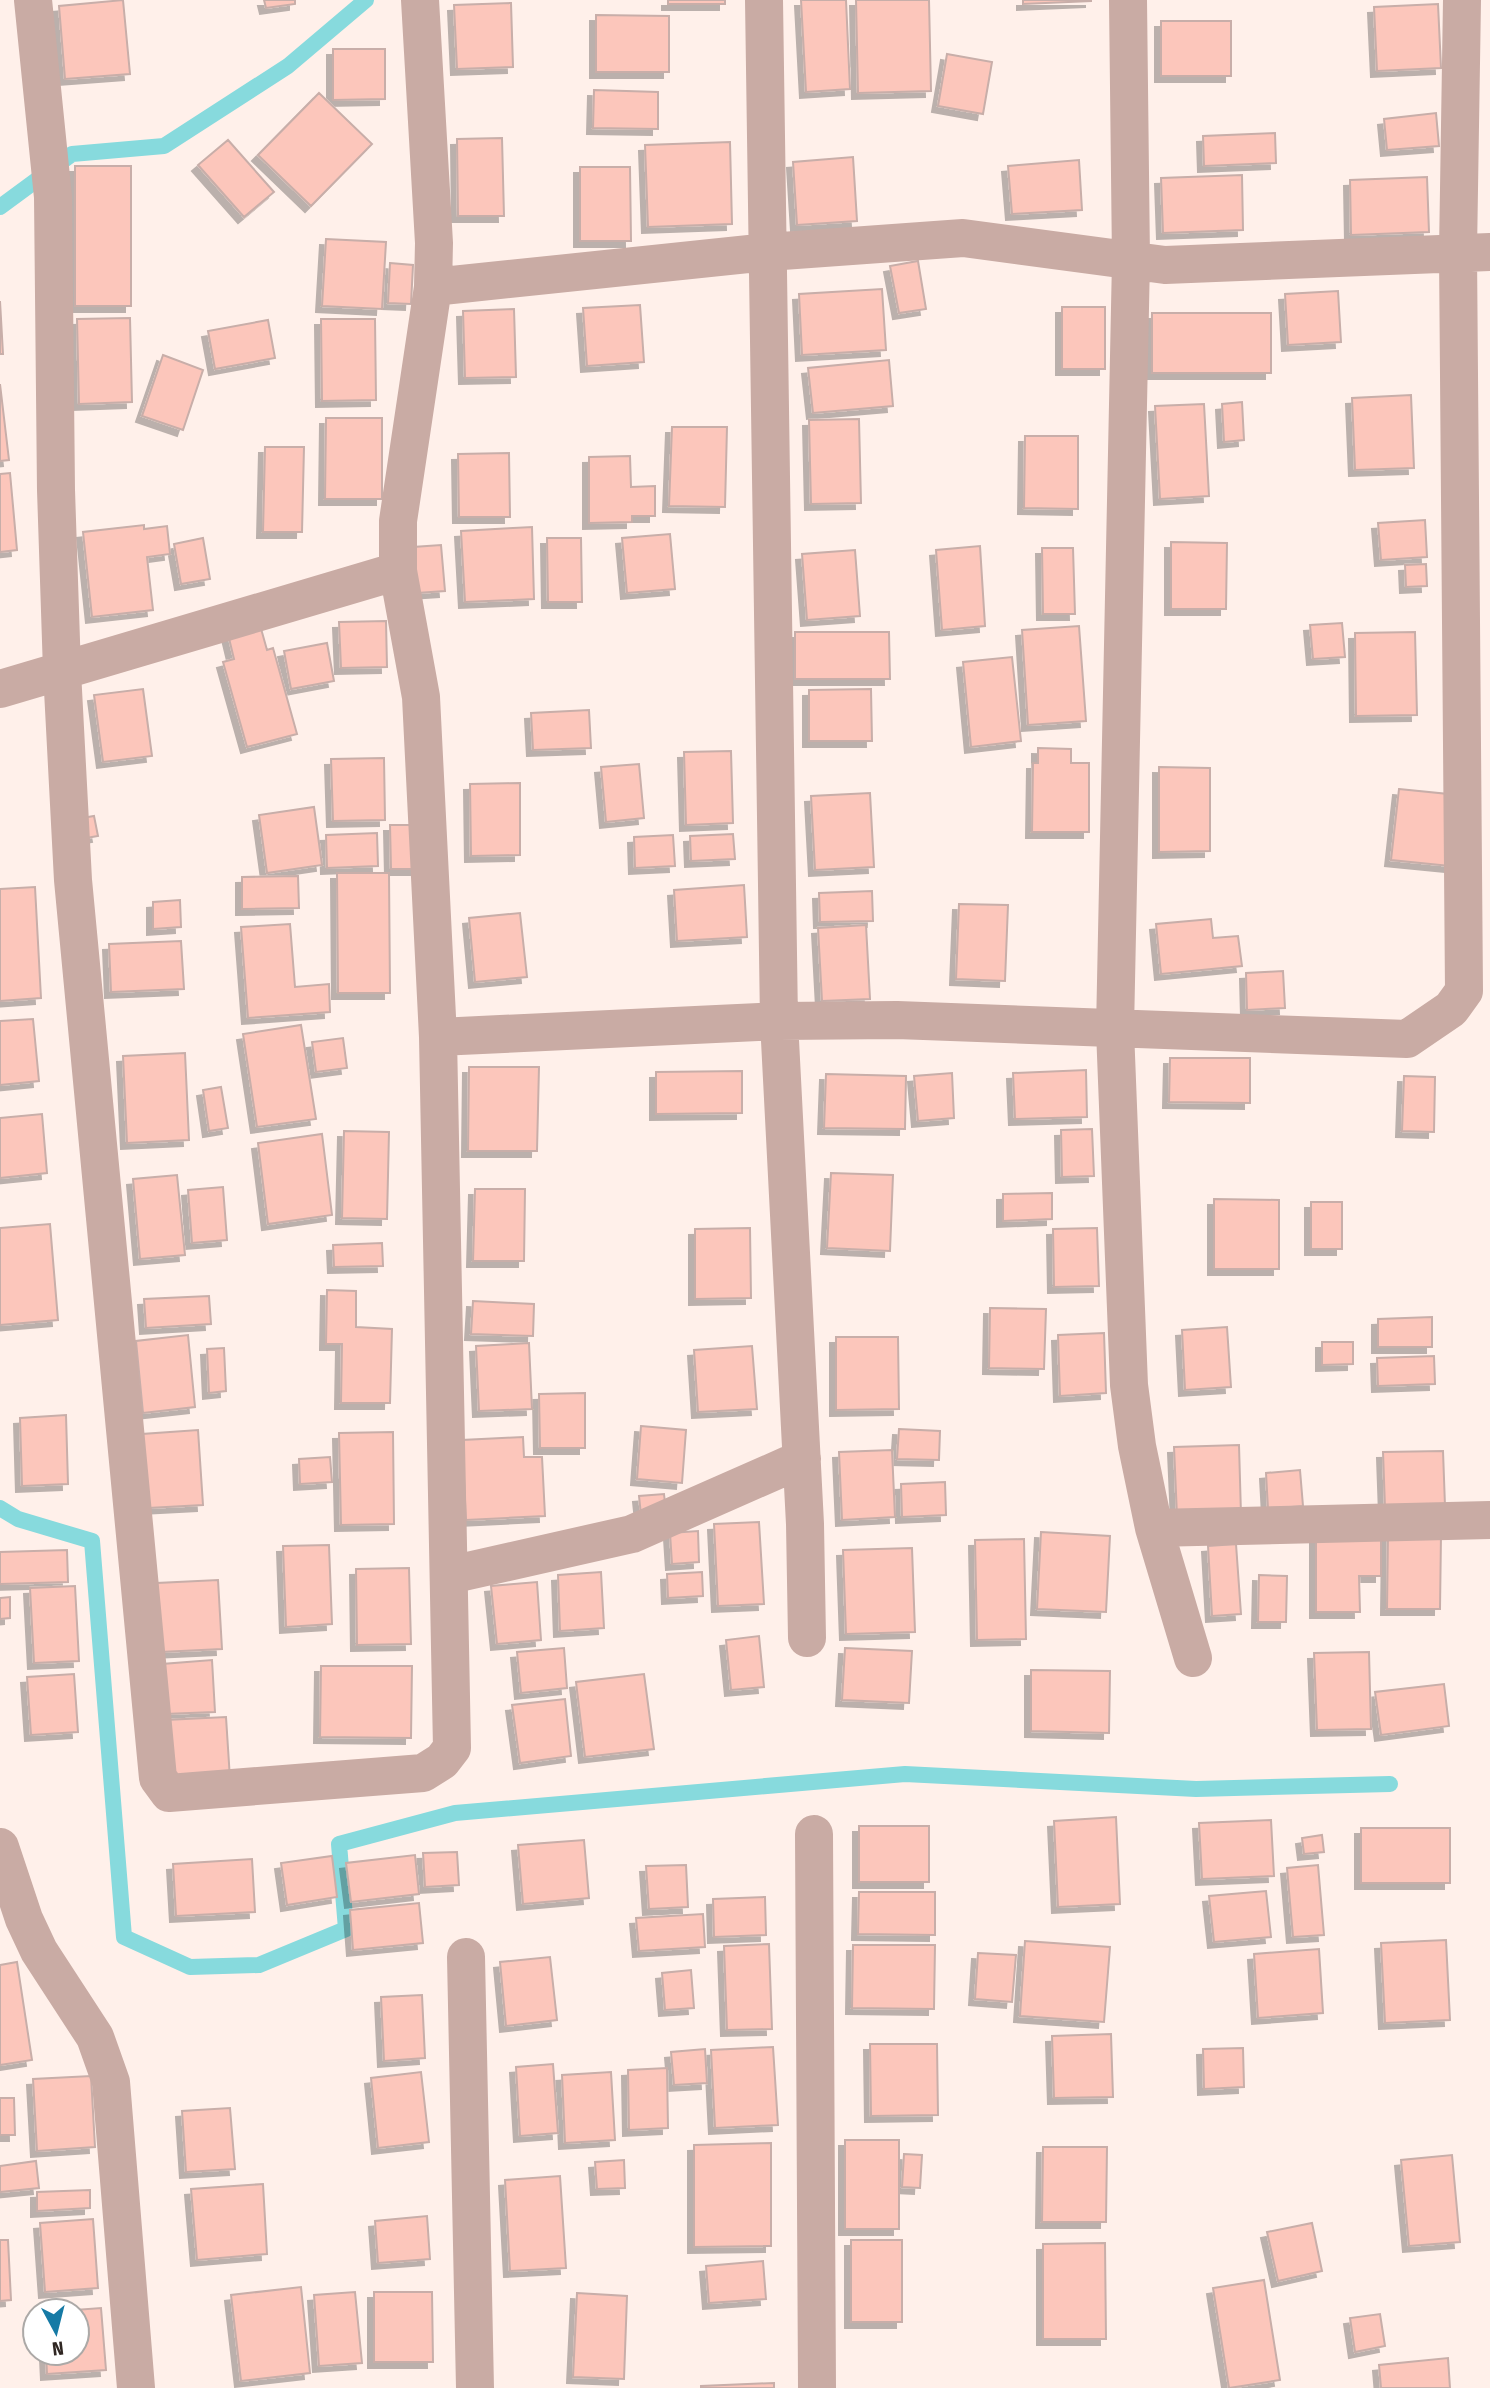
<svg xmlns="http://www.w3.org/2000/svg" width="1490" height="2388" viewBox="0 0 1490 2388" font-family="'Fira Sans Condensed',sans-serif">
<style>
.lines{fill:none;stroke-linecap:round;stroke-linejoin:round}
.stream{stroke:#87dadd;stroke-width:16}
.building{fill:#fcc6bb;stroke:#c8aea9;stroke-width:2;filter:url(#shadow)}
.street{stroke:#c9aba4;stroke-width:38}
</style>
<defs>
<filter id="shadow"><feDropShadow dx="-6" dy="6" stdDeviation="0" flood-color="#0004"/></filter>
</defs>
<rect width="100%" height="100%" fill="#fff0ea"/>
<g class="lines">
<path class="stream" d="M 0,207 L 72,154 L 164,146 L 288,66 L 366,0
M 0,1508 L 18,1519 L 92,1541 L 124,1937 L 190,1967 L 259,1965 L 346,1929 L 339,1844 L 455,1813 L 905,1774 L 1196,1789 L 1390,1784"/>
</g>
<path class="building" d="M 123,0 L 130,74 L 65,79 L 59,6 Z
M 264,0 L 295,0 L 295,4 L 266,8 Z
M 668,0 L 725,0 L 725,4 L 668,4 Z
M 801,0 L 846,0 L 850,89 L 806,92 Z
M 856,0 L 929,0 L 931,91 L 858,93 Z
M 1023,0 L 1091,0 L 1091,1 L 1023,4 Z
M 511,3 L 513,67 L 457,69 L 454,5 Z
M 1438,4 L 1441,68 L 1377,71 L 1374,7 Z
M 596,15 L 669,16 L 669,72 L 596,72 Z
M 1161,21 L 1231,21 L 1231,76 L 1161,76 Z
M 333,49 L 385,49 L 385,99 L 333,100 Z
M 947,54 L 992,62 L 983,114 L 938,106 Z
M 594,90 L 658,92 L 658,129 L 593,128 Z
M 319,93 L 372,144 L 311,206 L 258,155 Z
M 1436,113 L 1439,146 L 1387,150 L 1384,119 Z
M 1275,133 L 1276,163 L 1204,166 L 1203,136 Z
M 502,138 L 504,216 L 458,216 L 457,139 Z
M 228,140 L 274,192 L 244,217 L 198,165 Z
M 730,142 L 732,224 L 648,227 L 645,145 Z
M 853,157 L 857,221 L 797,225 L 793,162 Z
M 1079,160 L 1082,210 L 1012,214 L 1008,166 Z
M 75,166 L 131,166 L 131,306 L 75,306 Z
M 580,167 L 630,167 L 631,241 L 580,241 Z
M 1242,175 L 1243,230 L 1163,233 L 1161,178 Z
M 1427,177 L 1429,232 L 1351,235 L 1350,180 Z
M 326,239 L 386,242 L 382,309 L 322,306 Z
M 918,261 L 926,309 L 899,313 L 890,266 Z
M 390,263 L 413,265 L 411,304 L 388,303 Z
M 882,289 L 886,350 L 802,355 L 799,294 Z
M 1338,291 L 1341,342 L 1288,345 L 1285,294 Z
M 0,301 L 3,354 L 0,354 Z
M 640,305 L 644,362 L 587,366 L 583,308 Z
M 1062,307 L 1105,307 L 1105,369 L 1062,369 Z
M 514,309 L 516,377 L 465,378 L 463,311 Z
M 1152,313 L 1271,313 L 1271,373 L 1152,373 Z
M 130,318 L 132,402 L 79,404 L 77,319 Z
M 321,319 L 375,319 L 376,400 L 322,401 Z
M 268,320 L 275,358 L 215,369 L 208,331 Z
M 163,355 L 203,370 L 183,430 L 142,416 Z
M 889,360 L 893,406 L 813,413 L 808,368 Z
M 0,384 L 9,460 L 0,461 Z
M 1411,395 L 1414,468 L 1355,470 L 1352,398 Z
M 1242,402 L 1244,440 L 1224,442 L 1222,404 Z
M 1204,404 L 1209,496 L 1160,499 L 1155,406 Z
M 326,418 L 382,418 L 382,499 L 325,499 Z
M 859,419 L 861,503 L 811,504 L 809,420 Z
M 672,427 L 727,427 L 725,507 L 669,506 Z
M 1025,436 L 1078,436 L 1078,509 L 1024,508 Z
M 265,447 L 304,447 L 302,532 L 263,532 Z
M 509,453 L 510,517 L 459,517 L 458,454 Z
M 630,456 L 631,487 L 655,486 L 655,516 L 632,516 L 632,522 L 589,523 L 589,457 Z
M 10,473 L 17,550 L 0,552 L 0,474 Z
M 1425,520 L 1427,557 L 1381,560 L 1378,523 Z
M 144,525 L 144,529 L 167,526 L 170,554 L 147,557 L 153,610 L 92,617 L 83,532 Z
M 532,527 L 534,599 L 465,602 L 461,531 Z
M 670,534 L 675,589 L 627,593 L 622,538 Z
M 203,538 L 210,579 L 181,584 L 174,544 Z
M 547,538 L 581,538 L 582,602 L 548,602 Z
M 1171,542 L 1227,543 L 1226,609 L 1171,609 Z
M 441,545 L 445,591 L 417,593 L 413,547 Z
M 980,546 L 985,626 L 942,630 L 936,550 Z
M 1042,548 L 1073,548 L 1075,614 L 1043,614 Z
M 855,550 L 860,616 L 807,620 L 802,554 Z
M 1426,564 L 1427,586 L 1406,587 L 1405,565 Z
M 386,621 L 387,667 L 341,668 L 339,622 Z
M 1342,623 L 1345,657 L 1313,659 L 1310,625 Z
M 260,625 L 267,650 L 273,648 L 297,734 L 247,747 L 223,662 L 234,659 L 228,634 Z
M 1079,626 L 1086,721 L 1028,725 L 1022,630 Z
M 795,632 L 889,632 L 890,679 L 795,679 Z
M 1415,632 L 1417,715 L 1356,716 L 1355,633 Z
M 327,643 L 334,681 L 291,689 L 284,651 Z
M 1012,657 L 1021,741 L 971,747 L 963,662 Z
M 143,689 L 152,756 L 103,762 L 94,695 Z
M 871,689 L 872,741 L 809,741 L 809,690 Z
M 589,710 L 591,748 L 533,750 L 531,713 Z
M 1038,748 L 1071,749 L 1071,763 L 1089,763 L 1089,832 L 1032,832 L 1033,763 L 1038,763 Z
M 731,751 L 733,823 L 686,825 L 684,752 Z
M 384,758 L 385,820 L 333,821 L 331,759 Z
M 639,764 L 644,818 L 606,822 L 601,767 Z
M 1159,767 L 1210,768 L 1210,851 L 1159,852 Z
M 520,783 L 520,855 L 471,856 L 470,784 Z
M 1399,789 L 1458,795 L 1450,866 L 1391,860 Z
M 870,793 L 874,867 L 815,870 L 811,796 Z
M 314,807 L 322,865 L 267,873 L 259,815 Z
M 94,816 L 98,836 L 86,838 L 82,818 Z
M 390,825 L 422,825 L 422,869 L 391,869 Z
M 377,833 L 378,866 L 327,868 L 326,835 Z
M 733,834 L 735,859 L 691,861 L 690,836 Z
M 673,835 L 675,866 L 635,868 L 634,837 Z
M 337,873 L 389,873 L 390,993 L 338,993 Z
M 298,876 L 299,908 L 242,909 L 242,877 Z
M 744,885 L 747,937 L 677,941 L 674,890 Z
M 35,887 L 41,998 L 0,1001 L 0,889 Z
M 872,891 L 873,921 L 820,922 L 819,893 Z
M 180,900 L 181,927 L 153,929 L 153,902 Z
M 959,904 L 1008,905 L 1005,981 L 956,979 Z
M 520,913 L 527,977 L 475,982 L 469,918 Z
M 1211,919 L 1213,938 L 1238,936 L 1242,966 L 1161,974 L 1156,924 Z
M 290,924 L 295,987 L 329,984 L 330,1012 L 248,1018 L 241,927 Z
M 866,925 L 870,999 L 822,1001 L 818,928 Z
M 181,941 L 184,989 L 111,992 L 109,944 Z
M 1283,971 L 1285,1008 L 1247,1010 L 1246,973 Z
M 33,1019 L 39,1081 L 0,1085 L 0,1021 Z
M 301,1025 L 316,1119 L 257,1127 L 243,1034 Z
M 343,1038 L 347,1068 L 316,1072 L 312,1042 Z
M 185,1053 L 189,1140 L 127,1143 L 123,1056 Z
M 1170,1058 L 1250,1058 L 1250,1103 L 1169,1102 Z
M 469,1067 L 539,1067 L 537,1151 L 468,1151 Z
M 1086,1070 L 1087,1117 L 1015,1119 L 1013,1073 Z
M 742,1071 L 742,1113 L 656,1114 L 656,1072 Z
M 952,1073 L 954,1118 L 918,1121 L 914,1076 Z
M 826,1074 L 906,1076 L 905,1129 L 824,1128 Z
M 1404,1076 L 1435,1077 L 1434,1132 L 1402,1131 Z
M 221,1087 L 228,1128 L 209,1131 L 203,1090 Z
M 42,1114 L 47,1173 L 0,1178 L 0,1118 Z
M 1092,1129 L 1094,1176 L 1062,1177 L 1061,1130 Z
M 344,1131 L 389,1132 L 387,1219 L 342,1218 Z
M 322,1134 L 332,1215 L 268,1224 L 258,1143 Z
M 831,1173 L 893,1175 L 890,1251 L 827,1248 Z
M 177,1175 L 185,1255 L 140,1259 L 133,1179 Z
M 223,1187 L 227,1240 L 192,1243 L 188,1190 Z
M 475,1189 L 525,1189 L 524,1261 L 473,1261 Z
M 1052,1193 L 1052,1219 L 1003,1221 L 1003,1194 Z
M 1214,1199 L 1279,1200 L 1279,1269 L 1214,1269 Z
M 1311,1202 L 1342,1202 L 1342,1249 L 1311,1249 Z
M 50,1224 L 58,1320 L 0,1325 L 0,1228 Z
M 750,1228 L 751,1298 L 695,1299 L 695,1229 Z
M 1097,1228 L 1099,1286 L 1054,1287 L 1053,1229 Z
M 382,1243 L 383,1266 L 334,1267 L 333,1245 Z
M 327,1290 L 356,1291 L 356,1327 L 392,1329 L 390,1403 L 341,1403 L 342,1344 L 326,1344 Z
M 209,1296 L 211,1324 L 146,1328 L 144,1299 Z
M 473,1301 L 534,1304 L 533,1336 L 471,1334 Z
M 990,1308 L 1046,1309 L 1044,1369 L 989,1368 Z
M 1432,1317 L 1432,1347 L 1378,1347 L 1378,1319 Z
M 1227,1327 L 1231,1387 L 1185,1390 L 1182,1330 Z
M 1104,1333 L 1106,1393 L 1060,1396 L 1058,1335 Z
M 188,1335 L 195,1407 L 143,1413 L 136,1341 Z
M 836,1337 L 898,1337 L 899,1409 L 836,1410 Z
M 1322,1342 L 1353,1342 L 1353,1364 L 1322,1365 Z
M 529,1343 L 532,1409 L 479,1411 L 476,1346 Z
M 752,1346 L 757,1409 L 698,1412 L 694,1350 Z
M 224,1348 L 226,1391 L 209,1393 L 207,1349 Z
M 1434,1356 L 1435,1384 L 1378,1386 L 1377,1358 Z
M 585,1393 L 585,1448 L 540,1448 L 539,1394 Z
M 66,1415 L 68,1484 L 22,1486 L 20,1418 Z
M 641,1426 L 686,1430 L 682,1483 L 637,1479 Z
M 899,1429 L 940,1431 L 939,1460 L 897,1459 Z
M 198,1430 L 203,1505 L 148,1508 L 142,1434 Z
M 393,1432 L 394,1524 L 341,1525 L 339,1433 Z
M 523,1437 L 524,1457 L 542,1457 L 545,1516 L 466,1520 L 462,1440 Z
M 1239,1445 L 1241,1515 L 1177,1516 L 1174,1447 Z
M 892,1450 L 895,1517 L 842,1520 L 839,1452 Z
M 1443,1451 L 1445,1506 L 1385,1508 L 1383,1452 Z
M 330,1457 L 332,1482 L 300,1484 L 299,1459 Z
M 1300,1470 L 1303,1506 L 1268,1509 L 1266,1473 Z
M 945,1482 L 946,1515 L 902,1517 L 901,1484 Z
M 664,1494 L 666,1512 L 641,1515 L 639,1496 Z
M 759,1522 L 764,1604 L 718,1606 L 714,1524 Z
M 698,1531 L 699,1562 L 672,1564 L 670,1533 Z
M 1041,1532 L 1110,1536 L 1106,1612 L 1037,1609 Z
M 1388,1534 L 1441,1534 L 1440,1609 L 1387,1609 Z
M 1316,1536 L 1381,1536 L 1381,1576 L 1359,1576 L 1360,1612 L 1316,1612 Z
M 1024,1539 L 1026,1639 L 977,1640 L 975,1540 Z
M 1236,1544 L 1241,1614 L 1212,1616 L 1208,1546 Z
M 329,1545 L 332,1624 L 286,1627 L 283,1546 Z
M 912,1548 L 915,1632 L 846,1634 L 843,1550 Z
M 67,1550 L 68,1582 L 0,1584 L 0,1552 Z
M 409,1568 L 411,1644 L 357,1645 L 356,1569 Z
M 601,1572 L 604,1628 L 560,1631 L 558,1575 Z
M 702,1572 L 703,1596 L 668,1598 L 667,1574 Z
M 1259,1575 L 1287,1576 L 1286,1622 L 1258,1622 Z
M 218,1580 L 222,1649 L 160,1652 L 157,1583 Z
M 537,1582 L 541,1640 L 497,1644 L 491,1586 Z
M 75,1586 L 79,1661 L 34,1663 L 30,1588 Z
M 10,1597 L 10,1618 L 0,1619 L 0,1598 Z
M 759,1636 L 764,1687 L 731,1690 L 726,1640 Z
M 564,1648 L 567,1688 L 521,1693 L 517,1652 Z
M 845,1648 L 912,1651 L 909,1703 L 842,1700 Z
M 1369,1652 L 1371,1729 L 1317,1730 L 1314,1653 Z
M 212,1660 L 215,1712 L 164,1714 L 162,1664 Z
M 321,1666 L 412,1666 L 411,1738 L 320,1737 Z
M 1031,1670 L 1110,1671 L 1109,1733 L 1031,1731 Z
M 74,1674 L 78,1732 L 31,1735 L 27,1677 Z
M 644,1674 L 654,1749 L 585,1757 L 576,1682 Z
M 1444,1684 L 1449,1726 L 1381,1735 L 1375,1692 Z
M 565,1699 L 571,1756 L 520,1763 L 512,1705 Z
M 226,1717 L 230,1779 L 168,1781 L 165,1720 Z
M 1116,1817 L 1120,1904 L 1058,1907 L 1054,1821 Z
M 1271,1820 L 1274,1876 L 1202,1879 L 1199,1823 Z
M 859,1826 L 929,1826 L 929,1882 L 859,1882 Z
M 1361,1828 L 1450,1828 L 1450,1883 L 1361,1883 Z
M 1322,1835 L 1324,1852 L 1304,1854 L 1302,1838 Z
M 584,1840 L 589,1898 L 523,1904 L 518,1845 Z
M 457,1852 L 459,1885 L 425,1887 L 423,1853 Z
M 415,1855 L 419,1894 L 351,1902 L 346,1863 Z
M 332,1856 L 337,1897 L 287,1905 L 281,1863 Z
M 252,1859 L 255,1912 L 176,1916 L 173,1864 Z
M 686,1865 L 688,1907 L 649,1909 L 646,1866 Z
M 1318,1865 L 1324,1935 L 1293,1937 L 1287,1868 Z
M 1266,1891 L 1271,1937 L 1214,1942 L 1209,1896 Z
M 859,1892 L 935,1892 L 935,1935 L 858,1934 Z
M 765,1897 L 766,1935 L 714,1937 L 713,1899 Z
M 419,1903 L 423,1943 L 353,1950 L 350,1910 Z
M 703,1914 L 705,1947 L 639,1951 L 636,1918 Z
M 1446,1940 L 1450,2020 L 1385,2023 L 1381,1943 Z
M 1025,1941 L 1110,1947 L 1104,2022 L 1020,2016 Z
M 769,1944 L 772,2029 L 727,2030 L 724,1946 Z
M 853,1945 L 935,1945 L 934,2009 L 852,2008 Z
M 1319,1949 L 1323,2013 L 1258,2018 L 1254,1954 Z
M 978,1953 L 1016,1955 L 1012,2002 L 975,1999 Z
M 550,1957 L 557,2020 L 506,2026 L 500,1962 Z
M 17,1962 L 32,2060 L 0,2065 L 0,1965 Z
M 691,1970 L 694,2008 L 665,2010 L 662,1973 Z
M 422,1995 L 425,2058 L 384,2061 L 381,1997 Z
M 1111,2034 L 1113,2097 L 1054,2098 L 1052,2036 Z
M 870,2044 L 937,2044 L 938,2115 L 871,2116 Z
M 773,2047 L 778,2125 L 715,2128 L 711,2050 Z
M 1243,2048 L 1244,2087 L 1204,2089 L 1203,2049 Z
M 705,2049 L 707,2083 L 674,2085 L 671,2052 Z
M 553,2064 L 558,2133 L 520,2136 L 516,2067 Z
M 667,2068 L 668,2128 L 629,2130 L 628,2070 Z
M 421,2072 L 429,2142 L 378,2148 L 371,2078 Z
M 611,2072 L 615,2140 L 565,2143 L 562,2075 Z
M 91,2076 L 95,2147 L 37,2151 L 33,2079 Z
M 0,2098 L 14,2098 L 15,2135 L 0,2135 Z
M 230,2108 L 235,2169 L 186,2172 L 182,2111 Z
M 845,2140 L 899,2140 L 899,2229 L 845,2229 Z
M 771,2143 L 771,2246 L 694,2247 L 694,2145 Z
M 1043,2147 L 1107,2147 L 1106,2222 L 1042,2222 Z
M 904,2154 L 922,2155 L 920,2188 L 902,2187 Z
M 1452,2155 L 1460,2242 L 1409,2246 L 1401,2160 Z
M 624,2160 L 625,2188 L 597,2189 L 595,2162 Z
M 36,2161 L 39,2188 L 0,2192 L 0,2166 Z
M 560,2176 L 566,2268 L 510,2271 L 505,2180 Z
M 263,2184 L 267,2254 L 197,2260 L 191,2189 Z
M 90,2190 L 90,2208 L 37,2211 L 37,2192 Z
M 427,2216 L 430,2259 L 378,2263 L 375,2221 Z
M 93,2219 L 98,2288 L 45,2292 L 40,2223 Z
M 1312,2223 L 1322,2271 L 1278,2281 L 1267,2232 Z
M 0,2240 L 8,2240 L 11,2300 L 0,2301 Z
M 851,2240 L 902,2240 L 902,2322 L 851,2322 Z
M 1105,2243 L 1106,2339 L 1043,2339 L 1043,2244 Z
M 763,2261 L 766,2299 L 709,2303 L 706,2266 Z
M 1264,2280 L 1280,2380 L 1229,2388 L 1213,2288 Z
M 301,2287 L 310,2373 L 241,2381 L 231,2295 Z
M 355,2292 L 362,2363 L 319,2366 L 314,2295 Z
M 374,2292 L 432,2292 L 433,2362 L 374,2362 Z
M 577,2293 L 627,2296 L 624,2379 L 573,2377 Z
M 101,2308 L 106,2370 L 47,2374 L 46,2353 L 77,2353 L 77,2311 L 61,2311 Z
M 1380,2314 L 1385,2346 L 1355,2352 L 1350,2318 Z
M 1448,2358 L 1450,2388 L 1381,2388 L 1379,2365 Z
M 774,2383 L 774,2388 L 701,2388 L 701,2386 Z"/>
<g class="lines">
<path class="street" d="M 33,0 L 53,197 L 56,490 L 62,671 L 73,880 L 158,1778 L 169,1793 L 423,1773 L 442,1761 L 452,1748 L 438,1037 L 779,1021 L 897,1020 L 1407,1039 L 1451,1009 L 1464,991 L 1458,252 L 1462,0
M 420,0 L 434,243 L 433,287
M 764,0 L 779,1021 L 805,1524 L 807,1638
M 1128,0 L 1131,260 L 1115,1030 L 1129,1385 L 1137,1446 L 1154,1528 L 1193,1658
M 0,689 L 398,571
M 438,1037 L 421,697 L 398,571 L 398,521 L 433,287 L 768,252 L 963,238 L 1165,265 L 1490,252
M 1154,1528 L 1490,1520
M 450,1575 L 632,1534 L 802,1459
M 814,1834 L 817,2388
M 0,1847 L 24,1919 L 39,1951 L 95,2037 L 111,2082 L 136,2388
M 466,1957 L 475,2388"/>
</g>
<g transform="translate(56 2332) rotate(173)"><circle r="33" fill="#ffffff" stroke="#aca9a7" stroke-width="2"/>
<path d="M0-5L12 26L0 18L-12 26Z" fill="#167aa5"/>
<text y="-10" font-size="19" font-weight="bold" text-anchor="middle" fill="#302723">N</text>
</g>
</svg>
